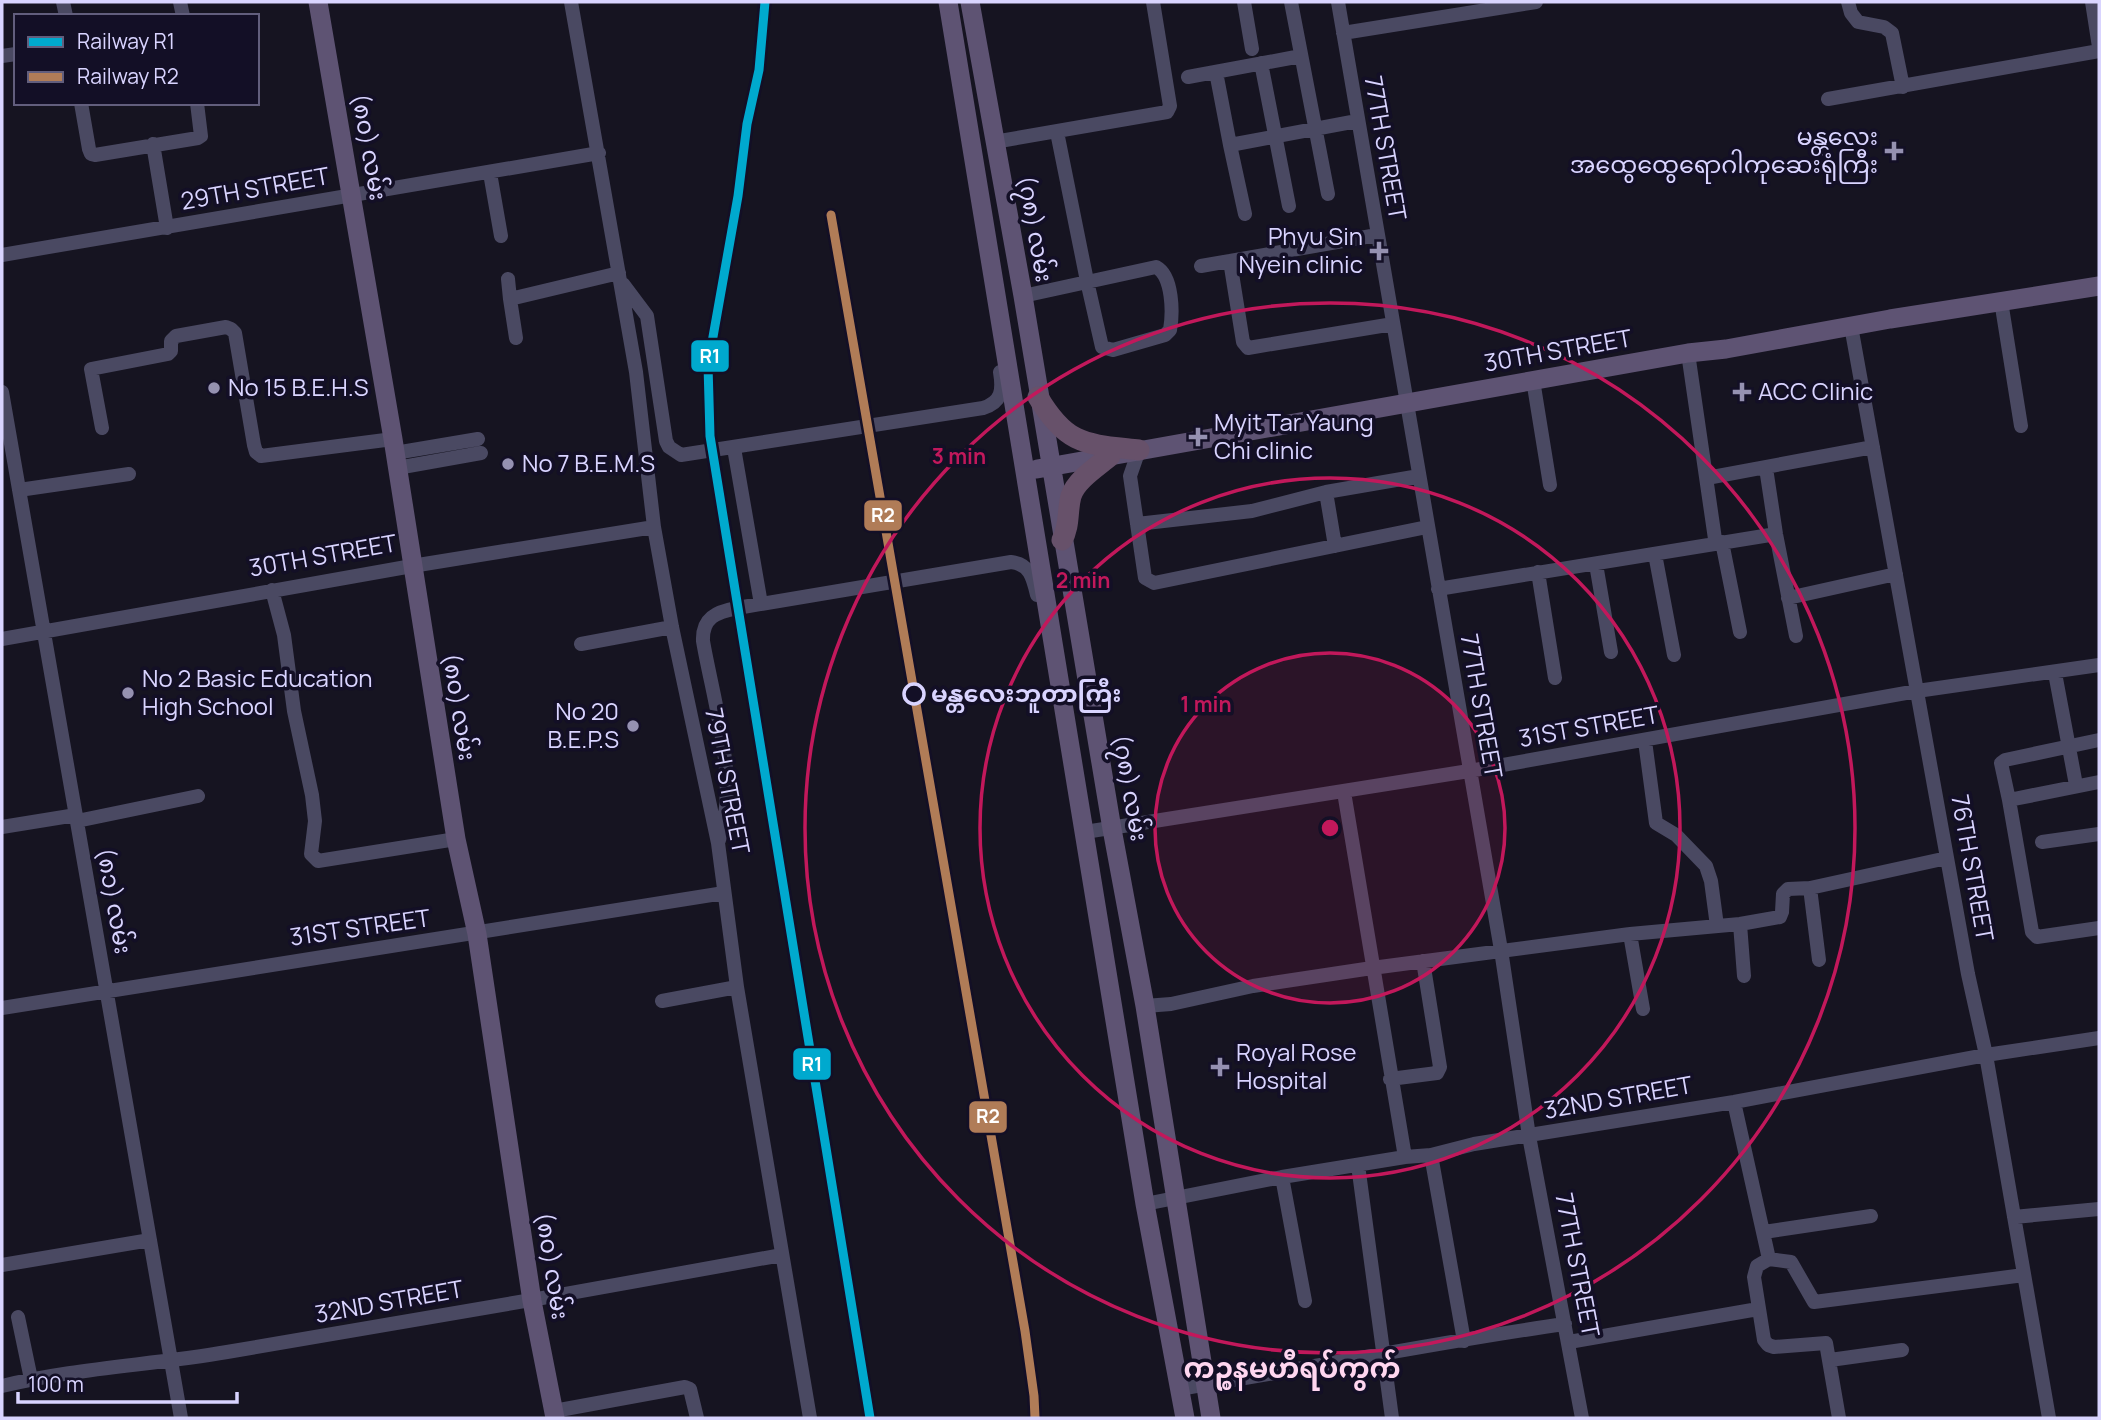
<svg xmlns="http://www.w3.org/2000/svg" width="2101" height="1420" viewBox="0 0 2101 1420" font-family="Manrope,'Noto Sans Myanmar',sans-serif">
<style>
.lines{fill:none;stroke-linecap:round;stroke-linejoin:round}
.minor{stroke:#4a4962;stroke-width:14}
.major{stroke:#5e5373;stroke-width:19}
.highway{stroke:#67516a;stroke-width:21}
.rail-1-casing{stroke:#130f26;stroke-width:14}
.rail-2-casing{stroke:#130f26;stroke-width:14}
.rail-1{stroke:#00a9ce;stroke-width:9}
.rail-2{stroke:#b07c57;stroke-width:9}
.ring{fill:none;stroke:#c2185b;stroke-width:3.5}
.poi-dot{fill:#9591b1;stroke:#130f26;stroke-width:2.5}
.stop-dot{fill:#130f26;stroke:#d9d4ff;stroke-width:3.5}
.labels{text-anchor:middle;stroke-width:7;stroke-linejoin:round;paint-order:stroke}
.poi-label{font-size:24px;fill:#d9d4ff;stroke:#130f26;text-anchor:start}
.street-label{font-size:24px;fill:#d9d4ff;stroke:#130f26}
.stop-label{font-size:24px;font-weight:bold;fill:#d9d4ff;stroke:#130f26;text-anchor:start}
.quarter-label{font-size:28px;font-weight:bold;fill:#ffd6f0;stroke:#130f26}
.centre{fill:#c2185b;stroke:#130f26;stroke-width:3.5}
.ring-label{font-size:21px;text-anchor:middle;font-weight:bold;fill:#c2185b;stroke:#130f26;stroke-width:7;stroke-linejoin:round;paint-order:stroke}
.line-badge{stroke:#130f26;stroke-width:2.5}
.badge-label{font-size:19px;text-anchor:middle;font-weight:bold;fill:#fff}
</style>
<rect width="100%" height="100%" fill="#161421"/>
<g class="lines">
<path class="minor" d="M 63,2 L 66,16
M 180,2 L 183,16
M 571,2 L 636,372 L 654,527 L 672,627 L 718,843 L 737,987 L 810,1418
M 1244,2 L 1252,49
M 1291,2 L 1328,194
M 1338,2 L 1501,950 L 1529,1136 L 1582,1418
M 1848,2 L 1851,13 L 1858,22 L 1884,27 L 1892,33 L 1903,87
M 2092,2 L 2099,47
M 1343,33 L 1536,2
M 2,56 L 16,54
M 1261,63 L 1289,206
M 1216,72 L 1230,145 L 1357,121
M 1188,77 L 1301,56
M 1828,99 L 2099,51
M 81,103 L 89,149 L 91,154 L 95,155 L 198,138 L 201,136 L 197,103
M 994,142 L 1167,112 L 1170,106 L 1153,2
M 153,144 L 167,228
M 1230,145 L 1245,214
M 490,173 L 501,236
M 2,255 L 599,153
M 1230,261 L 1243,342 L 1248,348 L 1393,324
M 1201,266 L 1377,235
M 508,279 L 510,299
M 623,284 L 647,316 L 666,441 L 669,447 L 681,455 L 983,408 C 1002,402 1003,390 1000,372
M 1023,296 L 1156,267 C 1173,276 1173,313 1170,330 L 1165,335 L 1113,350 L 1102,347 L 1087,281 L 1057,132
M 2001,301 L 2021,426
M 1851,326 L 1968,974 L 1986,1055 L 2049,1418
M 516,338 L 510,299 L 619,273
M 1688,353 L 1715,539 L 1712,544
M 1533,380 L 1550,485
M 2,392 L 181,1418
M 102,428 L 91,369 L 168,354 L 171,351 L 171,341 L 176,336 L 226,327 L 231,329 L 235,333 L 254,445 L 256,452 L 261,456 L 393,439
M 734,448 L 761,604
M 1139,450 L 1130,476 L 1145,578 L 1154,583 L 1427,527
M 395,453 L 478,439
M 397,468 L 481,453
M 1766,468 L 1776,534 L 1796,636
M 1707,478 L 1873,447
M 19,490 L 129,474
M 1326,492 L 1335,546
M 1137,524 L 1252,511 L 1326,492 L 1419,476
M 1722,542 L 1740,632
M 1655,554 L 1674,655
M 1596,564 L 1611,652
M 1538,572 L 1555,678
M 1438,589 L 1776,534
M 272,590 L 284,635 L 294,711 L 312,795 L 315,821 L 311,854 L 318,861 L 456,839
M 1788,598 L 1896,574
M 2,639 L 412,566 L 654,527
M 581,644 L 672,627
M 2055,673 L 2076,785
M 1645,741 L 1656,823 L 1676,835 L 1706,866 L 1711,881 L 1717,926
M 2099,782 L 2009,800 L 2032,932 L 2037,937 L 2099,928
M 1344,792 L 1405,1157
M 2009,800 L 2001,763 L 2005,760 L 2099,740
M 77,821 L 198,796
M 2,827 L 76,815
M 1085,832 L 1469,771 L 1917,691 L 2099,665
M 2042,842 L 2099,834
M 718,843 C 741,786 713,700 703,641 C 702,618 716,612 737,608 L 1011,562 C 1030,564 1033,578 1037,595
M 1810,888 L 1819,960
M 1740,924 L 1744,976
M 1630,934 L 1643,1009
M 662,1001 L 737,987
M 1145,1006 L 1171,1004 L 1253,986 L 1372,968 L 1630,934 L 1740,924 L 1780,917 L 1782,912 L 1783,894 L 1788,889 L 1810,888 L 1947,858
M 2,1008 C 243,969 484,933 724,893
M 1390,1079 L 1437,1073 L 1440,1067 L 1423,961
M 1734,1102 L 1769,1259 L 1757,1266 L 1754,1277 L 1764,1340 L 1768,1345 L 1774,1347 L 1826,1343 L 1839,1418
M 1431,1155 L 1464,1341
M 1358,1165 L 1392,1418
M 1282,1177 L 1305,1301
M 1145,1204 L 1282,1177 L 1405,1157 L 1431,1155 L 1474,1144 L 1734,1102 L 1986,1055 L 2099,1038
M 2014,1217 L 2099,1209
M 1764,1232 L 1871,1216
M 1769,1259 L 1791,1262 L 1814,1302 L 2024,1275
M 2,1265 L 150,1240
M 18,1317 L 31,1379
M 1569,1342 L 1758,1309
M 1830,1360 L 1902,1350
M 2,1386 C 75,1368 153,1365 227,1352 C 413,1321 597,1289 782,1255
M 1179,1389 C 1308,1369 1436,1342 1565,1324
M 554,1411 L 685,1387 L 690,1389 L 697,1418"/>
<path class="major" d="M 318,2 L 393,439 L 456,839 L 477,934 L 532,1301 L 555,1418
M 948,2 L 1145,1204 L 1185,1418
M 970,2 L 1023,296 L 1112,829 L 1145,1006 L 1211,1418
M 1037,469 L 1688,353 L 1726,349 L 1890,319 L 2099,286"/>
<path class="highway" d="M 1038,397 C 1067,446 1086,444 1139,450
M 1062,540 C 1070,526 1067,511 1071,496 C 1076,480 1097,467 1110,456"/>
<g class="rail-1-casing">
<path id="rail-1" d="M 765,2 L 759,70 L 747,124 L 738,196 L 708,365 L 710,436 L 870,1418"/>
</g>
<g class="rail-2-casing">
<path id="rail-2" d="M 831,215 L 1025,1331 L 1034,1396 L 1035,1418"/>
</g>
<use href="#rail-1" class="rail-1"/>
<use href="#rail-2" class="rail-2"/>
</g>
<circle cx="1330" cy="828" r="175" fill="#c2185b" fill-opacity=".12"/>
<g class="ring">
<circle cx="1330" cy="828" r="175"/>
<circle cx="1330" cy="828" r="350"/>
<circle cx="1330" cy="828" r="525"/>
</g>
<g class="poi-dot">
<path d="M1890.5 140.5h7v7h7v7h-7v7h-7v-7h-7v-7h7z"/>
<path d="M1375.5 240.5h7v7h7v7h-7v7h-7v-7h-7v-7h7z"/>
<circle cx="214" cy="388" r="7"/>
<path d="M1738.5 381.5h7v7h7v7h-7v7h-7v-7h-7v-7h7z"/>
<path d="M1194.5 426.5h7v7h7v7h-7v7h-7v-7h-7v-7h7z"/>
<circle cx="508" cy="464" r="7"/>
<circle cx="128" cy="693" r="7"/>
<circle cx="633" cy="726" r="7"/>
<path d="M1216.5 1056.5h7v7h7v7h-7v7h-7v-7h-7v-7h7z"/>
</g>
<circle class="stop-dot" cx="914" cy="694" r="10"/>
<g class="labels">
<g class="poi-label">
<text x="1878" y="145" text-anchor="end">မန္တလေး<tspan x="1878" dy="28">အထွေထွေရောဂါကုဆေးရုံကြီး</tspan></text>
<text x="1363" y="245" text-anchor="end">Phyu Sin<tspan x="1363" dy="28">Nyein clinic</tspan></text>
<text x="228" y="396">No 15 B.E.H.S</text>
<text x="1758" y="400">ACC Clinic</text>
<text x="1214" y="431">Myit Tar Yaung<tspan x="1214" dy="28">Chi clinic</tspan></text>
<text x="522" y="472">No 7 B.E.M.S</text>
<text x="142" y="687">No 2 Basic Education<tspan x="142" dy="28">High School</tspan></text>
<text x="619" y="720" text-anchor="end">No 20<tspan x="619" dy="28">B.E.P.S</tspan></text>
<text x="1236" y="1061">Royal Rose<tspan x="1236" dy="28">Hospital</tspan></text>
</g>
<g class="street-label">
<text transform="translate(369 147) rotate(80)" y="8">(၈၀) လမ်း</text>
<text transform="translate(1385 148) rotate(80)" y="8">77TH STREET</text>
<text transform="translate(255 189) rotate(-10)" y="8">29TH STREET</text>
<text transform="translate(1035 229) rotate(80)" y="8">(၇၈) လမ်း</text>
<text transform="translate(1558 351) rotate(-10)" y="8">30TH STREET</text>
<text transform="translate(323 556) rotate(-10)" y="8">30TH STREET</text>
<text transform="translate(1481 706) rotate(80)" y="8">77TH STREET</text>
<text transform="translate(459 707) rotate(81)" y="8">(၈၀) လမ်း</text>
<text transform="translate(1589 727) rotate(-10)" y="8">31ST STREET</text>
<text transform="translate(727 781) rotate(79)" y="8">79TH STREET</text>
<text transform="translate(1130 788) rotate(80)" y="8">(၇၈) လမ်း</text>
<text transform="translate(1972 868) rotate(80)" y="8">76TH STREET</text>
<text transform="translate(114 901) rotate(80)" y="8">(၈၁) လမ်း</text>
<text transform="translate(360 928) rotate(-8)" y="8">31ST STREET</text>
<text transform="translate(1618 1098) rotate(-10)" y="8">32ND STREET</text>
<text transform="translate(1577 1265) rotate(79)" y="8">77TH STREET</text>
<text transform="translate(552 1266) rotate(81)" y="8">(၈၀) လမ်း</text>
<text transform="translate(389 1302) rotate(-10)" y="8">32ND STREET</text>
</g>
<g class="stop-label">
<text x="931" y="702">မန္တလေးဘူတာကြီး</text>
</g>
<g class="quarter-label">
<text x="1292" y="1378">ကဉ္စနမဟီရပ်ကွက်</text>
</g>
</g>
<circle cx="1330" cy="828" r="10" class="centre"/>
<g class="ring-label">
<text x="959" y="464">3 min</text>
<text x="1083" y="588">2 min</text>
<text x="1206" y="712">1 min</text>
</g>
<g class="line-badge">
<rect x="690" y="339" width="40" height="34" rx="7" fill="#00a9ce"/>
<rect x="863" y="499" width="40" height="33" rx="7" fill="#b07c57"/>
<rect x="792" y="1047" width="40" height="34" rx="7" fill="#00a9ce"/>
<rect x="968" y="1100" width="40" height="34" rx="7" fill="#b07c57"/>
</g>
<g class="badge-label">
<text x="710" y="363">R1</text>
<text x="883" y="522">R2</text>
<text x="812" y="1071">R1</text>
<text x="988" y="1123">R2</text>
</g>
<rect width="2101" height="1420" fill="none" stroke="#d9d4ff" stroke-width="7"/>
<rect x="14" y="14" width="245" height="91" fill="#130f26" stroke="#625e7d" stroke-width="2"/>
<rect x="28" y="37" width="35" height="10" fill="#00a9ce" stroke="#625e7d" stroke-width="2"/>
<text x="77" y="49" font-size="21" fill="#d9d4ff">Railway R1</text>
<rect x="28" y="72" width="35" height="10" fill="#b07c57" stroke="#625e7d" stroke-width="2"/>
<text x="77" y="84" font-size="21" fill="#d9d4ff">Railway R2</text>
<path d="M18 1392v10h219v-10" fill="none" stroke="#d9d4ff" stroke-width="3.5"/>
<text x="28" y="1392" font-size="21" fill="#d9d4ff" stroke="#130f26" stroke-width="5" paint-order="stroke">100 m</text>
</svg>
